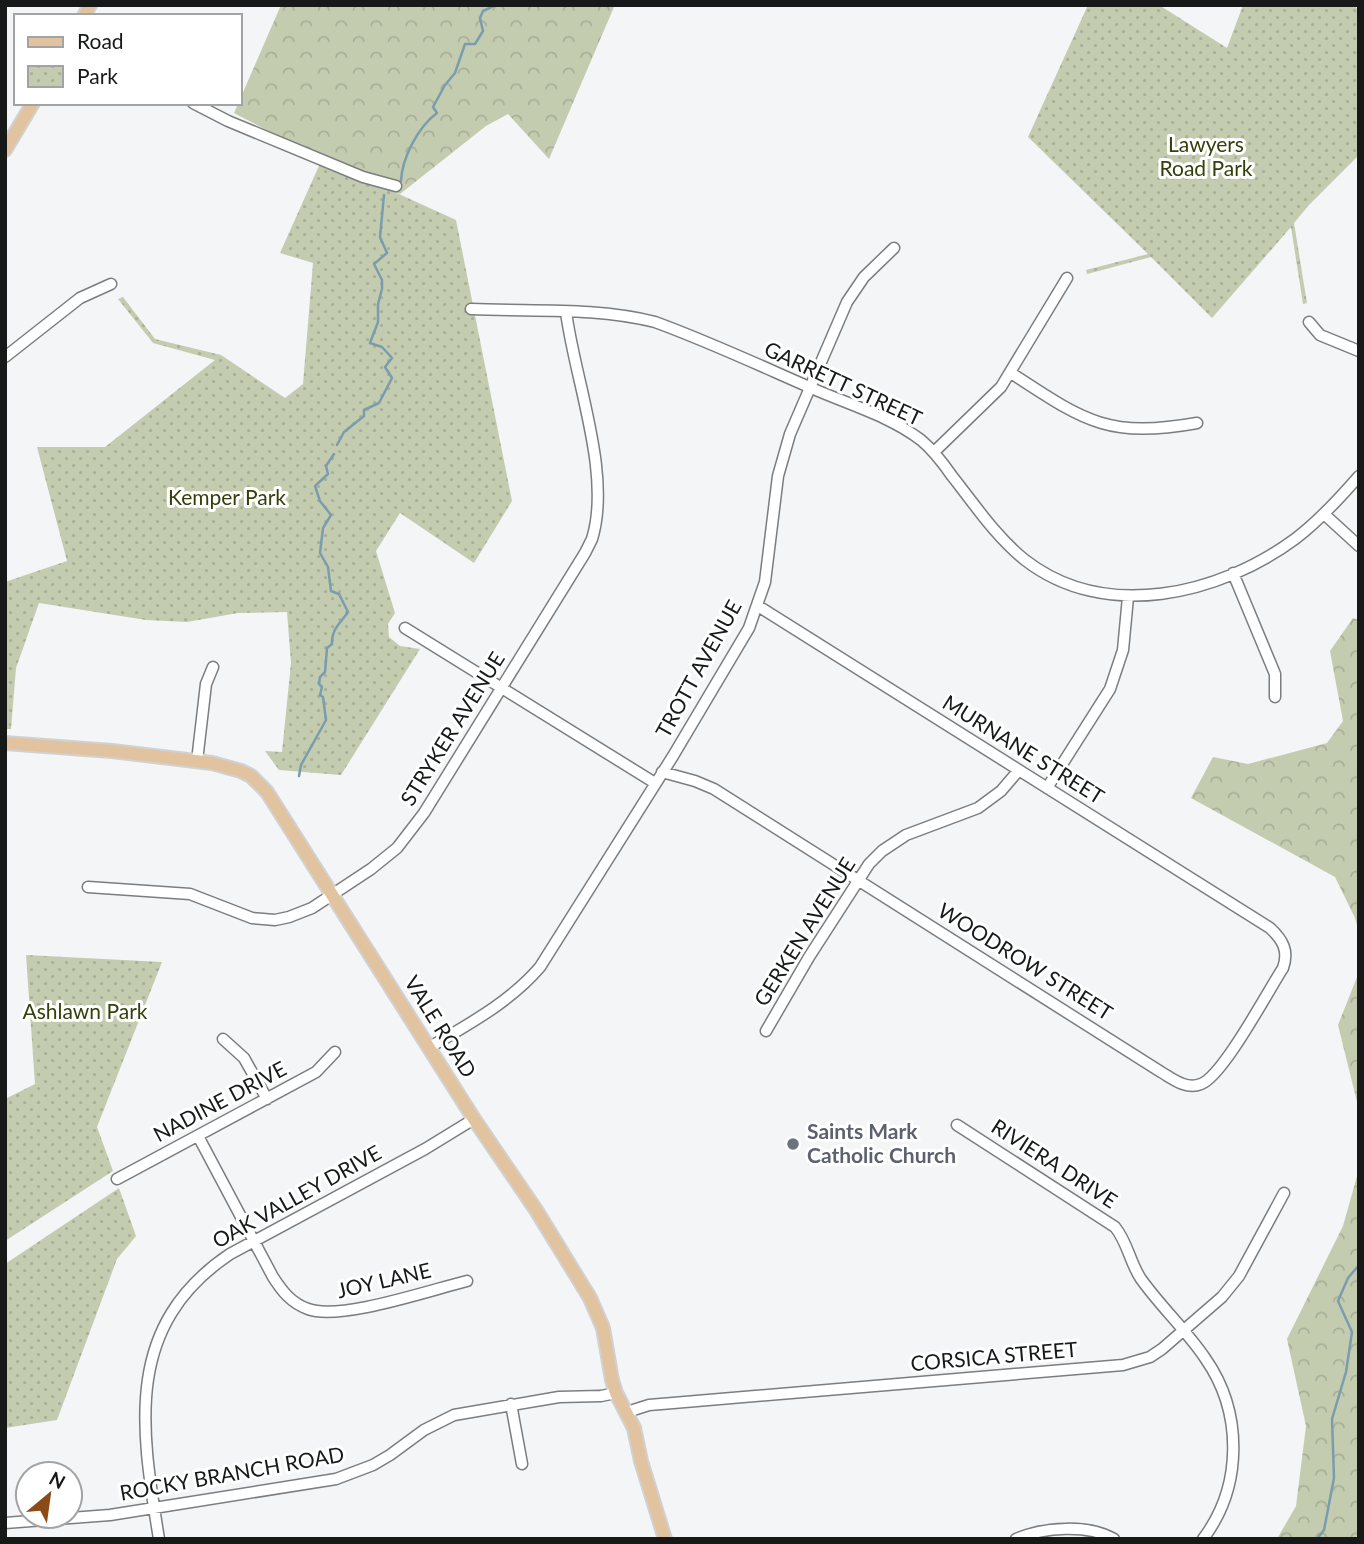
<svg xmlns="http://www.w3.org/2000/svg" width="1364" height="1544" viewBox="0 0 1364 1544" font-family="Lato,sans-serif">
<style>
.forest{fill:url(#forest-crowns)}
.park{fill:url(#park-dots)}
.lines{fill:none;stroke-linecap:round;stroke-linejoin:round}
.stream{stroke:#7a9dae;stroke-width:2.5}
.minor-casing{stroke:#7b7d7f;stroke-width:13}
.major-casing{stroke:#d1d1d1;stroke-width:16}
.minor{stroke:#fff;stroke-width:10}
.major{stroke:#e2c3a0;stroke-width:12}
.worship-dot{fill:#6b7280;stroke:#fff;stroke-width:2.5}
.labels{text-anchor:middle;stroke-width:6;stroke-linejoin:round;paint-order:stroke}
.park-label{font-size:21px;fill:#343f09;stroke:#fff}
.street-label{font-size:21px;fill:#171818;stroke:#fff}
.worship-label{font-size:21px;font-weight:bold;fill:#5b616d;stroke:#fff;text-anchor:start}
</style>
<defs>
<pattern id="forest-crowns" width="20" height="18" patternUnits="userSpaceOnUse" patternTransform="scale(1.75)"><rect width="20" height="18" fill="#c4ccb0"/><path d="M2 6a3 3 0 1 1 6 0M12 15a3 3 0 1 1 6 0" fill="none" stroke="#a8ae97"/></pattern>
<pattern id="park-dots" width="8" height="8" patternUnits="userSpaceOnUse" patternTransform="scale(1.75)"><rect width="8" height="8" fill="#c4ccb0"/><path d="M2 2h.1M6 6h.1" fill="none" stroke="#a8ae97" stroke-width="1.8" stroke-linecap="round"/></pattern>
</defs>
<rect width="100%" height="100%" fill="#f3f5f7"/>
<path class="forest" d="M 281,5 L 613,5 L 614,7 L 549,159 L 508,114 L 486,126 L 400,194 L 322,159 L 234,113 Z
M 1353,618 L 1359,620 L 1359,932 L 1355,918 L 1335,877 L 1191,798 L 1213,757 L 1248,764 L 1327,743 L 1343,721 L 1330,651 Z
M 1359,972 L 1359,1110 L 1338,1025 Z
M 1359,1169 L 1359,1539 L 1277,1539 L 1296,1506 L 1306,1426 L 1287,1339 L 1343,1226 Z"/>
<path class="park" d="M 1088,5 L 1159,5 L 1227,48 L 1243,5 L 1354,5 L 1359,11 L 1359,155 L 1309,205 L 1294,223 L 1307,303 L 1303,304 L 1291,227 L 1212,318 L 1151,257 L 1087,274 L 1086,270 L 1148,254 L 1028,137 Z
M 322,159 L 456,220 L 512,501 L 474,563 L 400,513 L 376,551 L 395,613 L 388,624 L 389,637 L 400,646 L 420,649 L 341,775 L 279,770 L 265,751 L 282,752 L 291,663 L 287,612 L 238,613 L 187,622 L 146,620 L 39,603 L 16,668 L 11,729 L 5,729 L 5,582 L 67,561 L 37,447 L 105,447 L 215,360 L 153,343 L 118,299 L 123,297 L 155,339 L 221,355 L 285,398 L 303,384 L 313,263 L 280,253 Z
M 26,955 L 162,962 L 97,1127 L 113,1171 L 5,1241 L 5,1099 L 35,1084 Z
M 119,1188 L 136,1236 L 117,1259 L 57,1420 L 5,1428 L 5,1264 Z"/>
<g class="lines">
<path class="stream" d="M 401,181 C 402,158 418,127 437,113 L 433,107 L 445,85 L 455,73 L 465,44 L 475,44 L 483,31 L 480,18 L 483,11 L 496,5
M 337,445 L 344,432 L 364,416 L 364,410 L 379,403 L 392,378 L 385,367 L 392,358 L 382,347 L 370,343 L 378,322 L 378,304 L 382,289 L 382,280 L 374,264 L 387,253 L 380,237 L 384,195
M 299,776 L 301,765 L 326,720 L 323,697 L 320,695 L 322,687 L 319,684 L 320,677 L 325,672 L 327,648 L 332,644 C 331,629 341,623 348,612 L 339,594 L 331,591 L 328,567 L 320,553 L 323,528 L 331,515 L 320,501 L 315,486 L 328,474 L 326,466 L 334,454
M 1317,1539 L 1324,1530 L 1334,1478 L 1332,1419 L 1346,1372 L 1352,1332 L 1338,1301 L 1348,1278 L 1359,1265"/>
<g class="minor-casing">
<path id="minor" d="M 193,103 L 228,121 L 363,177 L 396,186
M 471,309 C 532,312 595,307 655,322 C 710,342 763,367 816,390 C 851,405 891,417 921,440 C 933,450 943,463 952,476 C 975,505 996,537 1025,560 C 1105,622 1219,595 1295,539 C 1319,521 1339,499 1359,476
M 1309,322 L 1320,335 L 1359,351
M 5,357 L 80,298 L 111,284
M 1011,373 C 1083,420 1107,439 1197,423
M 934,452 L 1001,387 L 1067,278
M 1324,514 L 1359,546
M 1233,573 L 1275,674 L 1275,697
M 405,628 L 655,783
M 197,761 L 206,684 L 213,667
M 662,772 L 695,781 L 714,789 L 1161,1072 C 1173,1079 1186,1090 1201,1084 C 1223,1076 1268,991 1283,968 C 1289,951 1283,940 1270,928 L 758,606
M 1047,788 L 1110,689 L 1123,650 L 1128,597
M 88,887 L 190,894 L 252,918 L 275,920 L 289,917 L 312,908 L 371,869 L 397,848 L 424,813 L 585,553 L 592,539 C 612,474 575,381 566,312
M 766,1031 L 809,957 L 869,864 L 882,851 L 906,835 L 978,808 L 1001,791 L 1019,770
M 223,1039 L 244,1058 L 267,1099
M 430,1047 C 469,1024 510,1002 540,967 L 673,756 L 749,628 L 765,582 L 778,476 L 790,434 L 847,302 L 864,277 L 894,248
M 957,1125 L 1115,1227 C 1128,1243 1130,1263 1141,1279 C 1161,1307 1186,1330 1205,1358 C 1243,1412 1243,1486 1203,1539
M 198,1136 L 273,1277 C 282,1291 291,1303 308,1309 C 340,1321 430,1290 467,1281
M 117,1179 L 316,1072 L 335,1052
M 511,1404 L 522,1464
M 627,1412 L 649,1405 L 673,1403 L 1123,1365 L 1150,1357 L 1162,1349 L 1222,1297 L 1239,1276 L 1284,1193
M 5,1523 L 110,1515 L 336,1479 L 373,1465 L 390,1455 L 424,1430 L 454,1415 L 559,1397 L 601,1396 L 616,1393
M 159,1539 C 141,1428 123,1326 230,1254 L 425,1149 L 474,1119
M 1016,1539 C 1044,1527 1088,1524 1114,1539"/>
</g>
<g class="major-casing">
<path id="major" d="M 84,16 L 90,5
M 5,150 L 33,103
M 5,743 L 112,751 L 212,763 L 241,771 L 251,776 L 267,792 L 474,1119 L 536,1210 L 590,1298 L 603,1328 L 612,1380 L 616,1393 L 634,1428 L 641,1461 L 665,1539"/>
</g>
<use href="#minor" class="minor"/>
<use href="#major" class="major"/>
</g>
<circle class="worship-dot" cx="793" cy="1144" r="7"/>
<g class="labels">
<g class="park-label">
<text x="1206" y="152">Lawyers<tspan x="1206" dy="24">Road Park</tspan></text>
<text x="227" y="505">Kemper Park</text>
<text x="85" y="1019">Ashlawn Park</text>
</g>
<g class="street-label">
<text transform="translate(843 384) rotate(25)" y="7">GARRETT STREET</text>
<text transform="translate(699 669) rotate(-61)" y="7">TROTT AVENUE</text>
<text transform="translate(453 729) rotate(-58)" y="7">STRYKER AVENUE</text>
<text transform="translate(1023 750) rotate(32)" y="7">MURNANE STREET</text>
<text transform="translate(805 932) rotate(-58)" y="7">GERKEN AVENUE</text>
<text transform="translate(1025 962) rotate(32)" y="7">WOODROW STREET</text>
<text transform="translate(440 1027) rotate(58)" y="7">VALE ROAD</text>
<text transform="translate(220 1102) rotate(-28)" y="7">NADINE DRIVE</text>
<text transform="translate(1054 1164) rotate(33)" y="7">RIVIERA DRIVE</text>
<text transform="translate(297 1197) rotate(-29)" y="7">OAK VALLEY DRIVE</text>
<text transform="translate(384 1281) rotate(-13)" y="7">JOY LANE</text>
<text transform="translate(994 1357) rotate(-5)" y="7">CORSICA STREET</text>
<text transform="translate(232 1474) rotate(-10)" y="7">ROCKY BRANCH ROAD</text>
</g>
<g class="worship-label">
<text x="807" y="1139">Saints Mark<tspan x="807" dy="24">Catholic Church</tspan></text>
</g>
</g>
<rect width="1364" height="1544" fill="none" stroke="#171818" stroke-width="14"/>
<rect x="14" y="14" width="228" height="91" fill="#ffffff" stroke="#a2a3a3" stroke-width="2"/>
<rect x="28" y="37" width="35" height="10" fill="#e2c3a0" stroke="#a2a3a3" stroke-width="2"/>
<text x="77" y="49" font-size="21" fill="#171818">Road</text>
<rect x="28" y="66" width="35" height="21" fill="url(#park-dots)" stroke="#a2a3a3" stroke-width="2"/>
<text x="77" y="84" font-size="21" fill="#171818">Park</text>
<g transform="translate(49 1495) rotate(29)"><circle r="33" fill="#ffffff" stroke="#a2a3a3" stroke-width="2"/>
<path d="M0-5L12 26L0 18L-12 26Z" fill="#8c4b16"/>
<text y="-10" font-size="19" font-weight="bold" text-anchor="middle" fill="#171818">N</text>
</g>
</svg>
